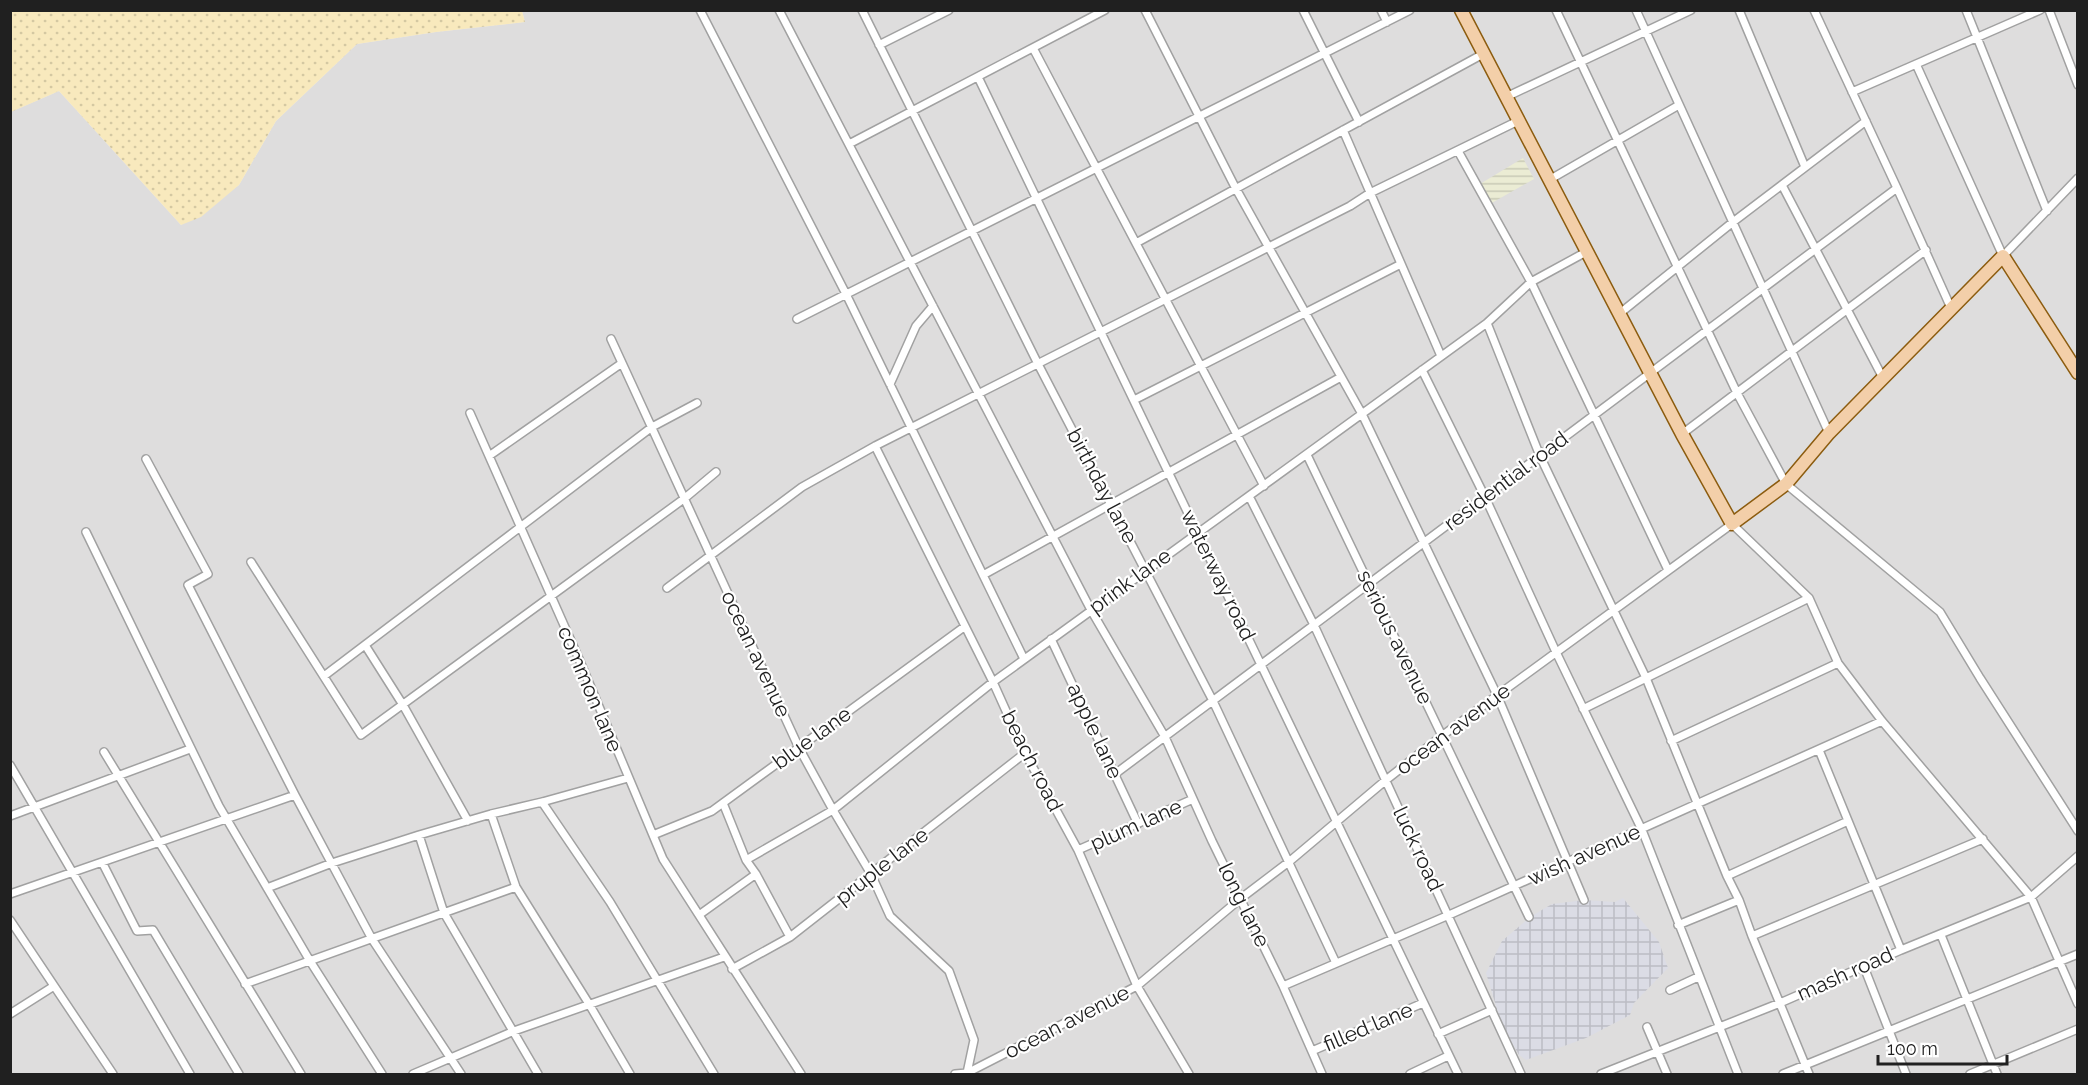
<svg xmlns="http://www.w3.org/2000/svg" width="2088" height="1085" viewBox="0 0 2088 1085" font-family="Raleway,sans-serif">
<style>
.residential{fill:#dedddd}
.farmland{fill:url(#farmland-rules)}
.sand{fill:url(#sand-dots)}
.plaza{fill:url(#plaza-grid)}
.lines{fill:none;stroke-linecap:round;stroke-linejoin:round}
.street-casing{stroke:#a1a1a1;stroke-width:10}
.primary-casing{stroke:#8c5c0f;stroke-width:15}
.street{stroke:#fff;stroke-width:7}
.primary{stroke:#f3cfa9;stroke-width:12}
.labels{text-anchor:middle;stroke-width:4.5;stroke-linejoin:round;paint-order:stroke}
.street-label{font-size:21px;fill:#202020;stroke:#fff}
</style>
<defs>
<pattern id="farmland-rules" width="6" height="5" patternUnits="userSpaceOnUse" patternTransform="scale(1.5)"><rect width="6" height="5" fill="#ebecd4"/><path d="M0 2.5h6" fill="none" stroke="#c9cab6"/></pattern>
<pattern id="sand-dots" width="8" height="8" patternUnits="userSpaceOnUse" patternTransform="scale(1.5)"><rect width="8" height="8" fill="#f8e9bd"/><path d="M2 2h.1M6 6h.1" fill="none" stroke="#d4c8a2" stroke-width="1.8" stroke-linecap="round"/></pattern>
<pattern id="plaza-grid" width="8" height="8" patternUnits="userSpaceOnUse" patternTransform="scale(1.5)"><rect width="8" height="8" fill="#dbdce5"/><path d="M0 4h8M4 0v8" fill="none" stroke="#bcbcc4"/></pattern>
</defs>
<rect width="100%" height="100%" fill="#efece7"/>
<path class="residential" d="M 522,11 L 2077,11 L 2077,1074 L 11,1074 L 10,112 L 59,91 L 181,225 L 239,185 L 276,121 L 357,44 L 436,32 L 525,22 Z"/>
<path class="farmland" d="M 1523,158 L 1534,179 L 1490,204 L 1480,184 Z"/>
<path class="sand" d="M 522,11 L 525,22 L 436,32 L 357,44 L 276,121 L 239,185 L 201,217 L 181,225 L 59,91 L 11,112 L 11,11 Z"/>
<path class="plaza" d="M 1623,898 L 1659,942 L 1668,968 L 1634,1003 L 1630,1015 L 1586,1038 L 1526,1060 L 1519,1055 L 1502,1026 L 1486,973 L 1502,941 L 1530,917 L 1552,904 L 1584,900 L 1615,902 Z"/>
<g class="lines">
<g class="street-casing">
<path id="street" d="M 700,10 L 846,294 L 1024,659
M 779,10 L 1091,610 L 1165,737 L 1212,841 L 1283,986 L 1322,1074
M 862,10 L 1038,364 L 1213,701 L 1336,963
M 1145,10 L 1235,187 L 1362,414 L 1497,695 L 1584,900
M 1303,10 L 1359,122
M 1381,10 L 1387,22
M 1556,10 L 1737,393 L 1786,484 L 1940,612 L 1980,678 L 2078,831
M 1636,10 L 1829,433
M 1739,10 L 1805,167
M 1814,10 L 1897,188 L 1951,308
M 1966,10 L 2047,211
M 2049,10 L 2078,85
M 879,45 L 949,10
M 1033,48 L 1264,486
M 1916,64 L 2003,256 L 2078,178
M 978,77 L 1458,1074
M 1852,92 L 2040,10
M 1506,97 L 1691,10
M 1343,130 L 1441,356
M 849,144 L 1105,10
M 1458,151 L 1531,282 L 1668,570
M 1549,180 L 1679,105
M 1782,185 L 1883,378
M 1136,243 L 1483,54
M 1619,314 L 1733,222 L 1866,121
M 797,319 L 1410,10
M 1487,323 L 1540,456 L 1646,678 L 1727,876 L 1739,900 L 1752,936 L 1809,1074
M 611,339 L 799,748 L 833,810 L 871,874 L 890,916 L 949,971 L 974,1040 L 967,1073 L 1137,986 L 1240,899 L 1290,861 L 1386,780 L 1443,735 L 1732,524 L 1809,598 L 1838,663 L 1882,721 L 2031,897 L 2078,1004
M 1422,370 L 1485,497 L 1556,652 L 1642,830 L 1738,1074
M 890,384 L 916,326 L 933,306
M 1134,400 L 1401,264
M 470,413 L 579,659 L 663,859 L 801,1074
M 1682,434 L 1926,250
M 875,446 L 993,682 L 1025,753 L 1078,850 L 1137,986 L 1189,1074
M 1307,455 L 1529,917
M 489,456 L 622,363
M 146,459 L 208,574 L 188,585 L 295,795 L 372,939 L 461,1074
M 1249,496 L 1314,625 L 1521,1074
M 86,532 L 219,806 L 310,961 L 382,1074
M 251,562 L 361,735 L 685,498 L 716,472
M 983,575 L 1341,377
M 667,588 L 802,487 L 875,446 L 1350,206 L 1370,193 L 1518,121
M 1051,639 L 1138,824
M 365,645 L 403,705 L 468,821
M 324,676 L 652,427 L 697,403
M 1583,709 L 1809,598
M 1671,741 L 1838,663
M 1819,750 L 1901,950
M 104,752 L 301,1074
M 10,765 L 190,1074
M 1115,774 L 1897,188
M 542,802 L 610,902 L 714,1074
M 723,803 L 746,860
M 491,814 L 516,887 L 589,1004 L 630,1074
M 10,816 L 190,749
M 419,835 L 444,913 L 538,1074
M 653,835 L 712,811 L 964,627
M 1078,850 L 1193,799
M 102,862 L 137,931 L 153,930 L 239,1074
M 756,874 L 790,937
M 1727,876 L 1848,821
M 267,888 L 332,863 L 419,835 L 491,814 L 542,802 L 628,778
M 10,894 L 295,795
M 699,915 L 756,874 L 746,860 L 833,810 L 993,682 L 1487,323 L 1531,282 L 1586,252
M 10,920 L 113,1074
M 1678,925 L 1739,900
M 1941,935 L 1997,1074
M 1752,936 L 1983,839
M 1864,967 L 1906,1074
M 732,969 L 790,937 L 1025,753
M 245,984 L 516,887
M 1283,986 L 1449,915 L 1882,721
M 1670,990 L 1698,977
M 10,1014 L 54,986
M 1647,1027 L 1667,1074
M 1438,1034 L 1492,1010
M 1312,1051 L 1423,1003
M 413,1074 L 514,1031 L 724,957
M 955,1074 L 967,1073 L 967,1074
M 1410,1074 L 1448,1056
M 1601,1074 L 1780,1003 L 1901,950 L 2031,897 L 2078,856
M 1783,1074 L 2078,954
M 1970,1074 L 2078,1029"/>
</g>
<g class="primary-casing">
<path id="primary" d="M 1461,10 L 1682,434 L 1732,524 L 1786,484 L 1829,433 L 2003,256 L 2078,373"/>
</g>
<use href="#street" class="street"/>
<use href="#primary" class="primary"/>
</g>
<g class="labels">
<g class="street-label">
<text transform="translate(1506 481) rotate(-37)" y="7">residential road</text>
<text transform="translate(1102 486) rotate(62)" y="7">birthday lane</text>
<text transform="translate(1218 575) rotate(64)" y="7">waterway road</text>
<text transform="translate(1130 581) rotate(-36)" y="7">prink lane</text>
<text transform="translate(1395 637) rotate(64)" y="7">serious avenue</text>
<text transform="translate(756 654) rotate(65)" y="7">ocean avenue</text>
<text transform="translate(590 689) rotate(67)" y="7">common lane</text>
<text transform="translate(1453 729) rotate(-37)" y="7">ocean avenue</text>
<text transform="translate(1095 731) rotate(65)" y="7">apple lane</text>
<text transform="translate(812 738) rotate(-36)" y="7">blue lane</text>
<text transform="translate(1032 761) rotate(63)" y="7">beach road</text>
<text transform="translate(1136 825) rotate(-24)" y="7">plum lane</text>
<text transform="translate(1418 849) rotate(65)" y="7">luck road</text>
<text transform="translate(1584 855) rotate(-24)" y="7">wish avenue</text>
<text transform="translate(882 866) rotate(-38)" y="7">pruple lane</text>
<text transform="translate(1244 905) rotate(64)" y="7">long lane</text>
<text transform="translate(1845 974) rotate(-24)" y="7">mash road</text>
<text transform="translate(1067 1022) rotate(-27)" y="7">ocean avenue</text>
<text transform="translate(1368 1027) rotate(-23)" y="7">filled lane</text>
</g>
</g>
<rect width="2088" height="1085" fill="none" stroke="#202020" stroke-width="24"/>
<path d="M1878 1055v9h129v-9" fill="none" stroke="#202020" stroke-width="3"/>
<text x="1887" y="1055" font-size="18" fill="#202020" stroke="#ffffff" stroke-width="4.5" paint-order="stroke">100 m</text>
</svg>
